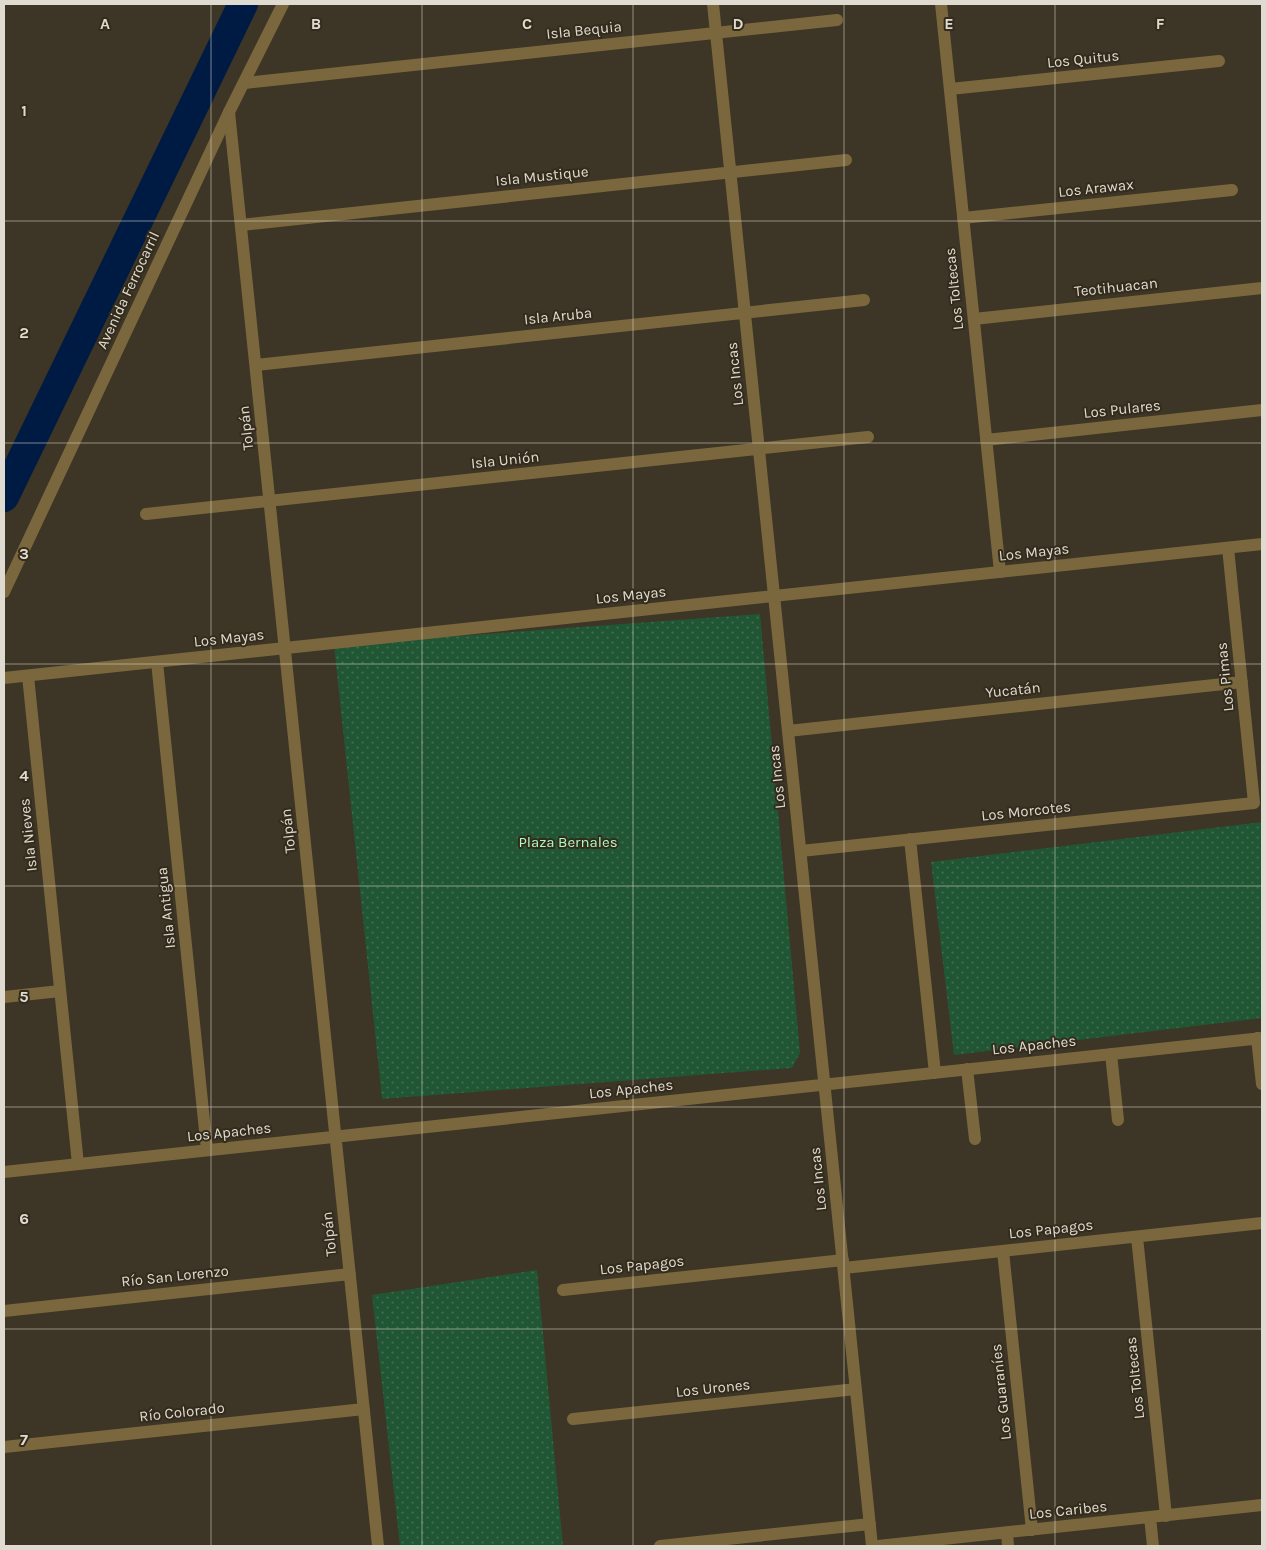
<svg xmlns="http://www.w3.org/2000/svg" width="1266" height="1550" viewBox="0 0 1266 1550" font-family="Karla,sans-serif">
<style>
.grass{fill:url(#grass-dots)}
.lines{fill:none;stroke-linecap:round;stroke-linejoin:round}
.canal{stroke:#001b43;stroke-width:30}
.minor{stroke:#7a673d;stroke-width:12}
.tertiary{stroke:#7a673d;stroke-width:12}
.grid{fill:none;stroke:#e0dbd1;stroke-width:1;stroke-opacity:0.55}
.labels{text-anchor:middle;stroke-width:4;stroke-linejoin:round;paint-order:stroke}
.street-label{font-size:15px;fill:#e0dbd1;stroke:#332b1b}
.park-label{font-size:15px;fill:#a8fbc1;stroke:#332b1b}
.grid-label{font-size:16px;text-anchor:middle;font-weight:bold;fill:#e0dbd1;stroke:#332b1b;stroke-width:4;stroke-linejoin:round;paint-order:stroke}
</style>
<defs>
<pattern id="grass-dots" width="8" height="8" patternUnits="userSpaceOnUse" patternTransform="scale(1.25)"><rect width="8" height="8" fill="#205634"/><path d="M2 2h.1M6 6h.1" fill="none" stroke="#406e50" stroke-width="1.8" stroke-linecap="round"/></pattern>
</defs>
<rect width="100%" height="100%" fill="#3d3525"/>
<path class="grass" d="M 760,614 L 800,1053 L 792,1068 L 382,1099 L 334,645 Z
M 1262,822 L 1262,1018 L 954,1055 L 931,862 Z
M 537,1270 L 563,1546 L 400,1546 L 372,1295 Z"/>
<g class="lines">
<path class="canal" d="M 4,497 L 243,4"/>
<path class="minor" d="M 713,4 L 872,1546
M 941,4 L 1000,572
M 245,83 L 837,20
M 950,89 L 1219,61
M 229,112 L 378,1546
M 963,218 L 1232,190
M 241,225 L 846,160
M 974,319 L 1262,288
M 256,365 L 864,300
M 986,440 L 1262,410
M 146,514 L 868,437
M 157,662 L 207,1150
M 28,676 L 78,1164
M 788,731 L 1242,682
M 910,839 L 935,1073
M 801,851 L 1254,803 L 1228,548
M 4,997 L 60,991
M 1257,1038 L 1262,1084
M 1111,1054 L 1118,1120
M 967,1069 L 975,1139
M 4,1172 L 1262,1038
M 1137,1237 L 1166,1516
M 1003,1251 L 1032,1530
M 844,1268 L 1262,1223
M 563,1290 L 843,1260
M 4,1311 L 350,1274
M 573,1419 L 856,1389
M 4,1447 L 364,1409
M 1150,1517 L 1153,1546
M 1007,1533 L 1008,1546
M 660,1546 L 870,1524
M 878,1546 L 1262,1505"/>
<path class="tertiary" d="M 4,592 L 229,112 L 283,4
M 4,678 L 1262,544"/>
</g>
<path class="grid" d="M 211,4 L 211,1546M 422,4 L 422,1546M 633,4 L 633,1546M 844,4 L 844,1546M 1055,4 L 1055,1546M 4,221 L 1262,221M 4,443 L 1262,443M 4,664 L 1262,664M 4,886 L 1262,886M 4,1107 L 1262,1107M 4,1329 L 1262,1329"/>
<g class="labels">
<g class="street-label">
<text transform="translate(584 30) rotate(-6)" y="5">Isla Bequia</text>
<text transform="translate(1083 59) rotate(-6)" y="5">Los Quitus</text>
<text transform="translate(542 176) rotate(-6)" y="5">Isla Mustique</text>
<text transform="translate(1096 188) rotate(-6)" y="5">Los Arawax</text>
<text transform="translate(1116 287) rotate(-6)" y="5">Teotihuacan</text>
<text transform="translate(954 289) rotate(-96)" y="5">Los Toltecas</text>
<text transform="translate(128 290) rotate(-65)" y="5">Avenida Ferrocarril</text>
<text transform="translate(558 316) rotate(-6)" y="5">Isla Aruba</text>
<text transform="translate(735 374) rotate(-96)" y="5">Los Incas</text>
<text transform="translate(1122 409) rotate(-6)" y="5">Los Pulares</text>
<text transform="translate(246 428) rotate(-96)" y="5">Tolpán</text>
<text transform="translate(505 460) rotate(-6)" y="5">Isla Unión</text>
<text transform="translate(1034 552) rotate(-6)" y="5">Los Mayas</text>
<text transform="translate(631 595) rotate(-6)" y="5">Los Mayas</text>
<text transform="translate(229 638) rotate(-6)" y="5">Los Mayas</text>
<text transform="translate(1225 677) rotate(-96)" y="5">Los Pimas</text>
<text transform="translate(1013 690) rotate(-6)" y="5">Yucatán</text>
<text transform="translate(777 777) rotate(-96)" y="5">Los Incas</text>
<text transform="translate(1026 811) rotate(-6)" y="5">Los Morcotes</text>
<text transform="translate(288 831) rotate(-96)" y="5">Tolpán</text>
<text transform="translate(28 835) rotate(-96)" y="5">Isla Nieves</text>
<text transform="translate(166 908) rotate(-96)" y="5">Isla Antigua</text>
<text transform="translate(1034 1045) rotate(-6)" y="5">Los Apaches</text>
<text transform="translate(631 1089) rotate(-6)" y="5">Los Apaches</text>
<text transform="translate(229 1132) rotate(-6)" y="5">Los Apaches</text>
<text transform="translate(818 1179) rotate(-96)" y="5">Los Incas</text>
<text transform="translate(1051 1229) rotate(-6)" y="5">Los Papagos</text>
<text transform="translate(329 1234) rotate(-96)" y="5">Tolpán</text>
<text transform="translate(642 1265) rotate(-6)" y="5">Los Papagos</text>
<text transform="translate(175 1276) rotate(-6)" y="5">Río San Lorenzo</text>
<text transform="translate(1135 1378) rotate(-96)" y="5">Los Toltecas</text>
<text transform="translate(713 1388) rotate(-6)" y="5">Los Urones</text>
<text transform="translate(1001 1392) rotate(-96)" y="5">Los Guaraníes</text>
<text transform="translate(182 1412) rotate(-6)" y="5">Río Colorado</text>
<text transform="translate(1068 1510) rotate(-6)" y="5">Los Caribes</text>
</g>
<g class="park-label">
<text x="568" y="847">Plaza Bernales</text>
</g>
</g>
<g class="grid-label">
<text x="105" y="29">A</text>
<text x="316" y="29">B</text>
<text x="527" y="29">C</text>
<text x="738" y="29">D</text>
<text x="949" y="29">E</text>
<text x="1160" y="29">F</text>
<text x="24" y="116">1</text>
<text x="24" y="338">2</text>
<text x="24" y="559">3</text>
<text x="24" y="781">4</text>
<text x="24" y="1002">5</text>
<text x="24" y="1224">6</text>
<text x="24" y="1445">7</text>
</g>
<rect width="1266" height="1550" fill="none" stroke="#e0dbd1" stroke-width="10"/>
</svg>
